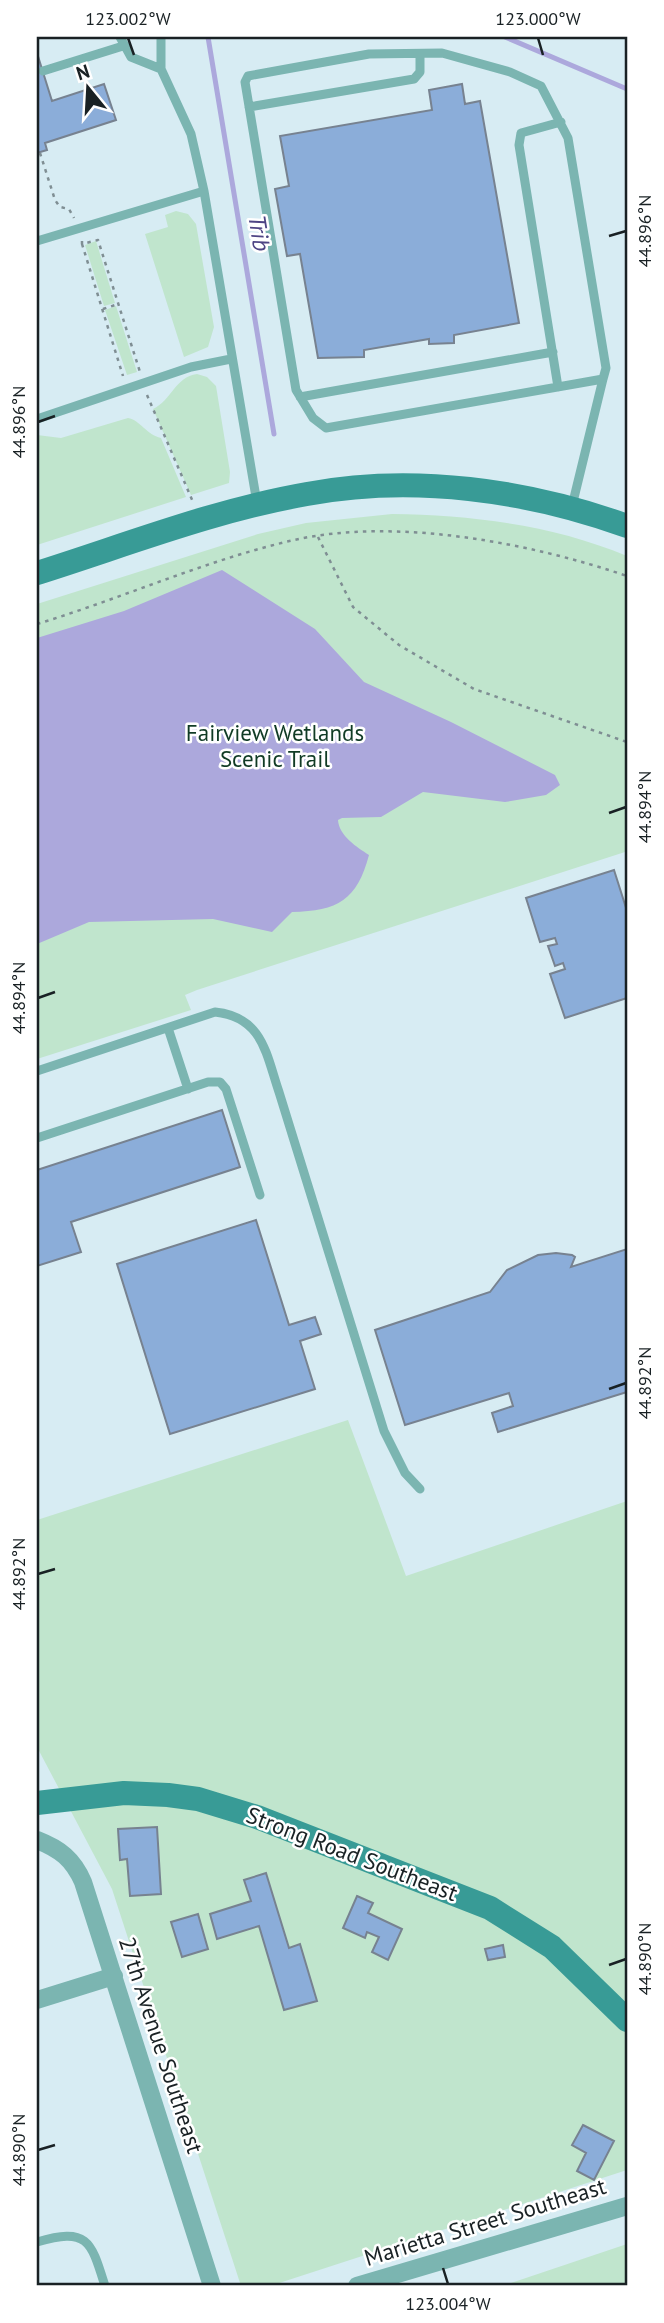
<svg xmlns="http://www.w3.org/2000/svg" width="664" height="2323" viewBox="0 0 664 2323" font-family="'PT Sans',sans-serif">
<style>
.green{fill:#c0e5cd}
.water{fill:#aca8dc}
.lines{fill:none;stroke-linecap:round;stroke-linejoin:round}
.stream{stroke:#aca8dc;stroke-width:5}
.building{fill:#8badd9;stroke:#778290;stroke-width:2}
.path{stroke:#7f8e93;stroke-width:2.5;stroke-dasharray:3.5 5;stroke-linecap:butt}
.lane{stroke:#7bb5b1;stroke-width:9}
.street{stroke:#7bb5b1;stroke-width:18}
.secondary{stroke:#389b96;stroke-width:24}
.ticks{fill:none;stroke:#192124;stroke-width:2.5}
.labels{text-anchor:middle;stroke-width:5;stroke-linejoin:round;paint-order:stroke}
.park-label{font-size:23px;fill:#103b25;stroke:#fff}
.street-label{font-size:23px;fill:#192124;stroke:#fff}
.water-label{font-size:24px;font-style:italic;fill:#4e4484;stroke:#fff}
.neatline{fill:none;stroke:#192124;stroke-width:2.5}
.ticks-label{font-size:18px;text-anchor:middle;fill:#192124}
</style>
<rect width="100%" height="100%" fill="#d7ecf3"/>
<path class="green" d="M 176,211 L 188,214 L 196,224 L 214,327 L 208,347 L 184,357 L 145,234 L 168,227 L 165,215 Z
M 96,241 L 115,303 L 104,306 L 85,245 Z
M 116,306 L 137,372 L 127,375 L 105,310 Z
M 197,374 L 207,377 L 216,386 L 230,472 L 229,483 L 191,495 L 153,409 C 172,400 175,377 197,374 Z
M 128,418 C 140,420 147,435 161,438 L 186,497 L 37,545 L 37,435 L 61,438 Z
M 392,514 C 471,515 554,525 627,556 L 627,857 L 625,852 L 197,990 L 185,995 L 191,1010 L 37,1059 L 37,604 L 258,534 L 306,523 Z
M 348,1420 L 406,1576 L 627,1501 L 627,2170 L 270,2286 L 241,2286 L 112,1889 L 37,1747 L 37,1520 Z
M 627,2244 L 627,2286 L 502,2286 Z"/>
<path class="water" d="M 222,570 L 315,629 L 364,682 L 451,722 L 555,775 L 560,785 L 546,795 L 505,802 L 423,792 L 381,817 L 342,818 L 338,820 C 339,836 357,847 369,855 C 357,900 338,911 292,912 L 272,932 L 213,919 L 89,922 L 37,944 L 37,638 L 124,611 Z"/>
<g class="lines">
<path class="stream" d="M 208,37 L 274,434
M 505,37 L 627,89"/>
</g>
<path class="building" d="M 37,53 L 52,101 L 104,84 L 116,120 L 45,143 L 47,150 L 37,153 Z
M 462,84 L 465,104 L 480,101 L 519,323 L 454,335 L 454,343 L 429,344 L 429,339 L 364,350 L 364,357 L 318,358 L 300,254 L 287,256 L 275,189 L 289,186 L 280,136 L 432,110 L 429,90 Z
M 614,870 L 627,911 L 627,998 L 565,1018 L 550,974 L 565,969 L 563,963 L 555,966 L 548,946 L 557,944 L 555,938 L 540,942 L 526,898 Z
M 222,1110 L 240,1167 L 71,1222 L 81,1252 L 37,1266 L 37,1170 Z
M 256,1220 L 289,1325 L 315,1317 L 321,1334 L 300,1341 L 315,1389 L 170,1434 L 117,1264 Z
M 627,1249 L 627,1392 L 498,1432 L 492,1413 L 513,1406 L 509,1393 L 405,1425 L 375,1330 L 490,1292 L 507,1270 L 538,1255 L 556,1253 L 572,1255 L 575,1257 L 571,1267 Z
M 157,1827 L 161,1894 L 130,1896 L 127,1859 L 120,1860 L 118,1829 Z
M 266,1873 L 289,1948 L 300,1944 L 317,2001 L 284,2010 L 259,1926 L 217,1939 L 210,1914 L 251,1901 L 244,1880 Z
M 357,1896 L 373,1903 L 368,1913 L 402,1929 L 388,1960 L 372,1952 L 379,1937 L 367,1932 L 365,1938 L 343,1928 Z
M 198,1914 L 208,1949 L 182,1957 L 171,1922 Z
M 503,1945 L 505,1957 L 488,1960 L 485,1949 Z
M 583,2125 L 614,2141 L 594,2180 L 577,2171 L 586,2153 L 572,2145 Z"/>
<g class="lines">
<path class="path" d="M 40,153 L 55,200 L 60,207 L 69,209 L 74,218
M 82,241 L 82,244 L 98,240 L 140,372
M 82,244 L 123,376
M 103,309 L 118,304
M 147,395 L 193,502
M 318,537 L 353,607 L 399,645 L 474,689 L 627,742
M 37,624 C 123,598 206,560 294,540 C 396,517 530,543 627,576"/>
<path class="lane" d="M 120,37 L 131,57 L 161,69
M 161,37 L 161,69 L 191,134 L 204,191 L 257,503
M 43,71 L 123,46
M 249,107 L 414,79 L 420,72 L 420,56
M 37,241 L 204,191
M 558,387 L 519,145 L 521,133 L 561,122
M 300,397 L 553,352
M 37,419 L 191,367 L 231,359
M 572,506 L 603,379 L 606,368 L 568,138 L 541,86 L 510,72 L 442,53 L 369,54 L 248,76 L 245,82 L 296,390 L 313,418 L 326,428 L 603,379
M 168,1028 L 188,1089
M 37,1071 L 215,1012 C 263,1017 266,1054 279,1092 L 384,1431 L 405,1473 L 420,1489
M 37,1138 L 208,1082 L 220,1082 L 226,1089 L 260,1195
M 37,2242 C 88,2227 91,2241 105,2286"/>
<path class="street" d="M 37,1840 C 60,1849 73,1859 83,1882 L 212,2286
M 37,2000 L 114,1976
M 357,2286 L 627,2206"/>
<path class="secondary" d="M 37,573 C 126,545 215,510 307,494 C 413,474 527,490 627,526
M 37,1803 L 124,1793 L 168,1795 L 198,1799 L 257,1817 L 490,1908 L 552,1947 L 627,2020"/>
</g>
<path class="ticks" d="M 128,38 L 134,55M 538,38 L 543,55M 609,236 L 626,231M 38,422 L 55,416M 609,813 L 626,807M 38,998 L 55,992M 609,1389 L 626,1383M 38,1574 L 55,1569M 609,1965 L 626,1959M 38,2150 L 55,2145M 443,2268 L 448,2284"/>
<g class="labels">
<g class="park-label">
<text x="275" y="741">Fairview Wetlands<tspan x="275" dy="26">Scenic Trail</tspan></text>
</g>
<g class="street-label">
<text transform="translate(352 1854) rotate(21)" y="8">Strong Road Southeast</text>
<text transform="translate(161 2045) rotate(72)" y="8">27th Avenue Southeast</text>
<text transform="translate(485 2222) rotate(-17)" y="8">Marietta Street Southeast</text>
</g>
<g class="water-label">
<text transform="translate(259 233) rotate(81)" y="8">Trib</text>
</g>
</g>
<rect width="664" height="2323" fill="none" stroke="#ffffff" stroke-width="77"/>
<g transform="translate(88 88) rotate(342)" stroke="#ffffff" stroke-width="5" paint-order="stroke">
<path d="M0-5L12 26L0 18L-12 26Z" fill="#192124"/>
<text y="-10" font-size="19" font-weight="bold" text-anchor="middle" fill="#192124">N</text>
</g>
<rect x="38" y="38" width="588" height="2246" class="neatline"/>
<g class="ticks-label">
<text x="128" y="25">123.002°W</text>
<text x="538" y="25">123.000°W</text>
<text transform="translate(645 231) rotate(-90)" y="6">44.896°N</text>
<text transform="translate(19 422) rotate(-90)" y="6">44.896°N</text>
<text transform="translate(645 807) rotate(-90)" y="6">44.894°N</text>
<text transform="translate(19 998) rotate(-90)" y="6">44.894°N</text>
<text transform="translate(645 1383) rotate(-90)" y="6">44.892°N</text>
<text transform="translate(19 1574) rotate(-90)" y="6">44.892°N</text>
<text transform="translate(645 1959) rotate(-90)" y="6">44.890°N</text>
<text transform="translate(19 2150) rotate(-90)" y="6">44.890°N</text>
<text x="448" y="2310">123.004°W</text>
</g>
</svg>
